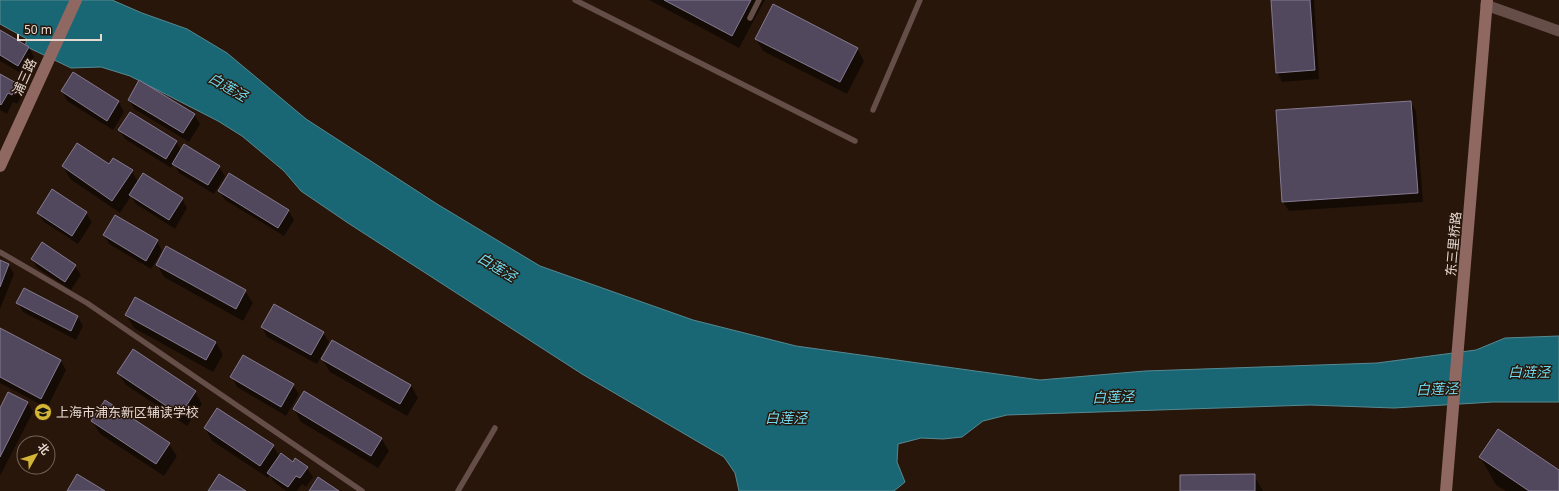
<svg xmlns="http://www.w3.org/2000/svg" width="1559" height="491" viewBox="0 0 1559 491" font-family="'Noto Sans','Noto Sans SC',sans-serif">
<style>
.water{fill:#196775;stroke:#568991}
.shadow{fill:#0007}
.building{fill:#52485e;stroke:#847a91}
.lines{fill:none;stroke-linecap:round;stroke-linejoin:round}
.lane{stroke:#654d48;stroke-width:5.5}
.street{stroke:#654d48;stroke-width:11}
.secondary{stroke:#8e6861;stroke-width:12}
.labels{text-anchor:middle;stroke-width:3;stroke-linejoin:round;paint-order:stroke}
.street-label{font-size:13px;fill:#e6d9d1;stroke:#29160b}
.poi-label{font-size:13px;fill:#e6d9d1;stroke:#29160b;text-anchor:start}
.water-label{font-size:14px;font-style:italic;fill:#6edcf1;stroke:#29160b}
</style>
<rect width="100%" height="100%" fill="#29160b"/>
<path class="water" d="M 0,0 L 112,0 L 142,13 L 187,29 L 227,53 L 306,119 L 437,204 L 540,266 L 693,320 L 796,346 L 1040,380 L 1145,371 L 1377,363 L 1476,350 L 1505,338 L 1559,336 L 1559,402 L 1493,402 L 1394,408 L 1310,405 L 1007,415 L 983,421 L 962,437 L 943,439 L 921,438 L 898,444 L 897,462 L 905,482 L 894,491 L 739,491 L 735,473 L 724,457 L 582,374 L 348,223 L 301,191 L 284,171 L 242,136 L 218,121 L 130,76 L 101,67 L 71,68 L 25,46 L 27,39 L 0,24 Z"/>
<path class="shadow" d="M 649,0 L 765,0 L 739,48 Z
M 1272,0 L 1314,0 L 1319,79 L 1282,82 L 1277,72 Z
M 0,31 L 29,47 L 34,57 L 24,75 L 0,61 Z
M 756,39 L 857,48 L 864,61 L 847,94 L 763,51 Z
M 73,73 L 119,102 L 124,112 L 113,130 L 67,101 L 62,91 Z
M 0,75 L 17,85 L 23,94 L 17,104 L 13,102 L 7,114 L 0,110 Z
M 129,100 L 194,114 L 200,124 L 189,142 L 134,109 Z
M 1411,102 L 1416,111 L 1423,202 L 1289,211 L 1283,202 Z
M 120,130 L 176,142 L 181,150 L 219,167 L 225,176 L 214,194 L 179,173 L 174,164 L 171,168 L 125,139 Z
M 63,166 L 109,166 L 132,171 L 138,182 L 182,199 L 187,208 L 175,229 L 136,204 L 131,196 L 120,213 L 70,179 Z
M 219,191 L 288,210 L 294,220 L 284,236 L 225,200 Z
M 38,213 L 86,213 L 92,222 L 78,244 L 44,222 Z
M 104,235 L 157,241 L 162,251 L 151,269 L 109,244 Z
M 32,259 L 75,266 L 81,275 L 71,290 L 37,268 Z
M 0,261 L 9,265 L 14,274 L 0,309 Z
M 157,265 L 245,291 L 253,303 L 243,321 L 164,277 Z
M 18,303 L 78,317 L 83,326 L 76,340 L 23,312 Z
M 126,315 L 216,342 L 223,355 L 213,372 L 134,328 Z
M 262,327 L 323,333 L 329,342 L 317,364 L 267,337 Z
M 0,329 L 61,361 L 66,370 L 47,408 L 0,383 Z
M 322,359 L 411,385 L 418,398 L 407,416 L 330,372 Z
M 118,373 L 195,392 L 202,404 L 187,426 L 126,385 Z
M 232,377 L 293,385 L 299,394 L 286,416 L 237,387 Z
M 28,403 L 33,412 L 0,476 L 0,410 Z
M 294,409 L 381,438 L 389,451 L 378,468 L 301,422 Z
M 92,421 L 169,444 L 177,456 L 164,476 L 100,434 Z
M 205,428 L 273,446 L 280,457 L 307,468 L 313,477 L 306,487 L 302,484 L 297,491 L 286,491 L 274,482 L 270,475 L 268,478 L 212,441 Z
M 1480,457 L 1559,471 L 1559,491 L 1506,491 L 1496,485 Z
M 1254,475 L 1263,491 L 1181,491 Z"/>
<path class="building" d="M 664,0 L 751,0 L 732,36 Z
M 1271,0 L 1310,0 L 1315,70 L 1276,73 Z
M 773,4 L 858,48 L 840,82 L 755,39 Z
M 0,30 L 29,47 L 18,66 L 0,55 Z
M 73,72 L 119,101 L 107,121 L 61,91 Z
M 0,74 L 18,84 L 12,95 L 8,93 L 1,105 L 0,104 Z
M 139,80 L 195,114 L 183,133 L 128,100 Z
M 1411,101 L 1418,193 L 1282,202 L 1276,110 Z
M 130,112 L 177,141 L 166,159 L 118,130 Z
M 77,143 L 109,164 L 113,158 L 133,170 L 112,201 L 62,166 Z
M 184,144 L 220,166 L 208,185 L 172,164 Z
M 143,173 L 183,198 L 169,220 L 129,195 Z
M 229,173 L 289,210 L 278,228 L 218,191 Z
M 52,189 L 87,212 L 72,236 L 37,213 Z
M 115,215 L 158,240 L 146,261 L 103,235 Z
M 42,242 L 76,265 L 65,282 L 31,259 Z
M 166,246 L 246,290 L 236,309 L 156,265 Z
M 0,260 L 9,264 L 0,287 Z
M 24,288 L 78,316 L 71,331 L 16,303 Z
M 135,297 L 216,342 L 206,360 L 125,315 Z
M 274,304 L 324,332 L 311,355 L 261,327 Z
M 0,328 L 61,360 L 41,399 L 0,377 Z
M 332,340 L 411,385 L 400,404 L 321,359 Z
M 133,349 L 196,391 L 180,415 L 117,373 Z
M 243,355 L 294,384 L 281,407 L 230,377 Z
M 304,391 L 382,438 L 371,456 L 293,409 Z
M 8,392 L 28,402 L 0,457 L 0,408 Z
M 105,400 L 170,443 L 156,464 L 91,421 Z
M 217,408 L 274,445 L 260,466 L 204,428 Z
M 1498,429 L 1559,470 L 1559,491 L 1529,491 L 1479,457 Z
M 281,453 L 293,462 L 295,458 L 308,467 L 300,478 L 296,476 L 288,487 L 267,473 Z
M 77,474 L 105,491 L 67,491 Z
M 219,474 L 246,491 L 208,491 Z
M 1255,474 L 1255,491 L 1180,491 L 1180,475 Z
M 318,477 L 339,491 L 309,491 Z"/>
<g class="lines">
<path class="lane" d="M 575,0 L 855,141
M 750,18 L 759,0
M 873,110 L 920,0
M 0,252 L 87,303 L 362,491
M 458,491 L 495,428"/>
<path class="street" d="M 1486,5 L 1559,31"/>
<path class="secondary" d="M 0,166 L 76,0
M 1446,491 L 1487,0"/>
</g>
<defs>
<g id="school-disc" transform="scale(0.9)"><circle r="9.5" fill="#d3b635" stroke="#29160b"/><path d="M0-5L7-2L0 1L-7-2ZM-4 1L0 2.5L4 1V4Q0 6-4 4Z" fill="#111"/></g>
</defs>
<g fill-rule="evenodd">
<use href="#school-disc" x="43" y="412"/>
</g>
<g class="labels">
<g class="street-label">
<text transform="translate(24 77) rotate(-66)" y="5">浦三路</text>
<text transform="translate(1453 244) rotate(-85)" y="5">东三里桥路</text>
</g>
<g class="poi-label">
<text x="56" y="417">上海市浦东新区辅读学校</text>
</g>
<g class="water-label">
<text transform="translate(228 87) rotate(30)" y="5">白莲泾</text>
<text transform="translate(497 267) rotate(31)" y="5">白莲泾</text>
<text x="1529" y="377">白涟泾</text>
<text transform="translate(1437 389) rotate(-2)" y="5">白莲泾</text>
<text transform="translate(1113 397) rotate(-2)" y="5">白莲泾</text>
<text x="786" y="423">白莲泾</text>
</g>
</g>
<g transform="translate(36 455) rotate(51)"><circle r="19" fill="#29160b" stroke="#75645a"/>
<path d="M0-3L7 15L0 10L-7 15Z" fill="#d3b635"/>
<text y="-6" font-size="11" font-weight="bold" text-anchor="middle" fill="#e6d9d1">北</text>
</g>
<path d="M18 34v6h83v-6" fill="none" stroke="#e6d9d1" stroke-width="2"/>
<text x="24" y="34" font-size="12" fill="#e6d9d1" stroke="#29160b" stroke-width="3" paint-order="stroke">50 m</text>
</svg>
